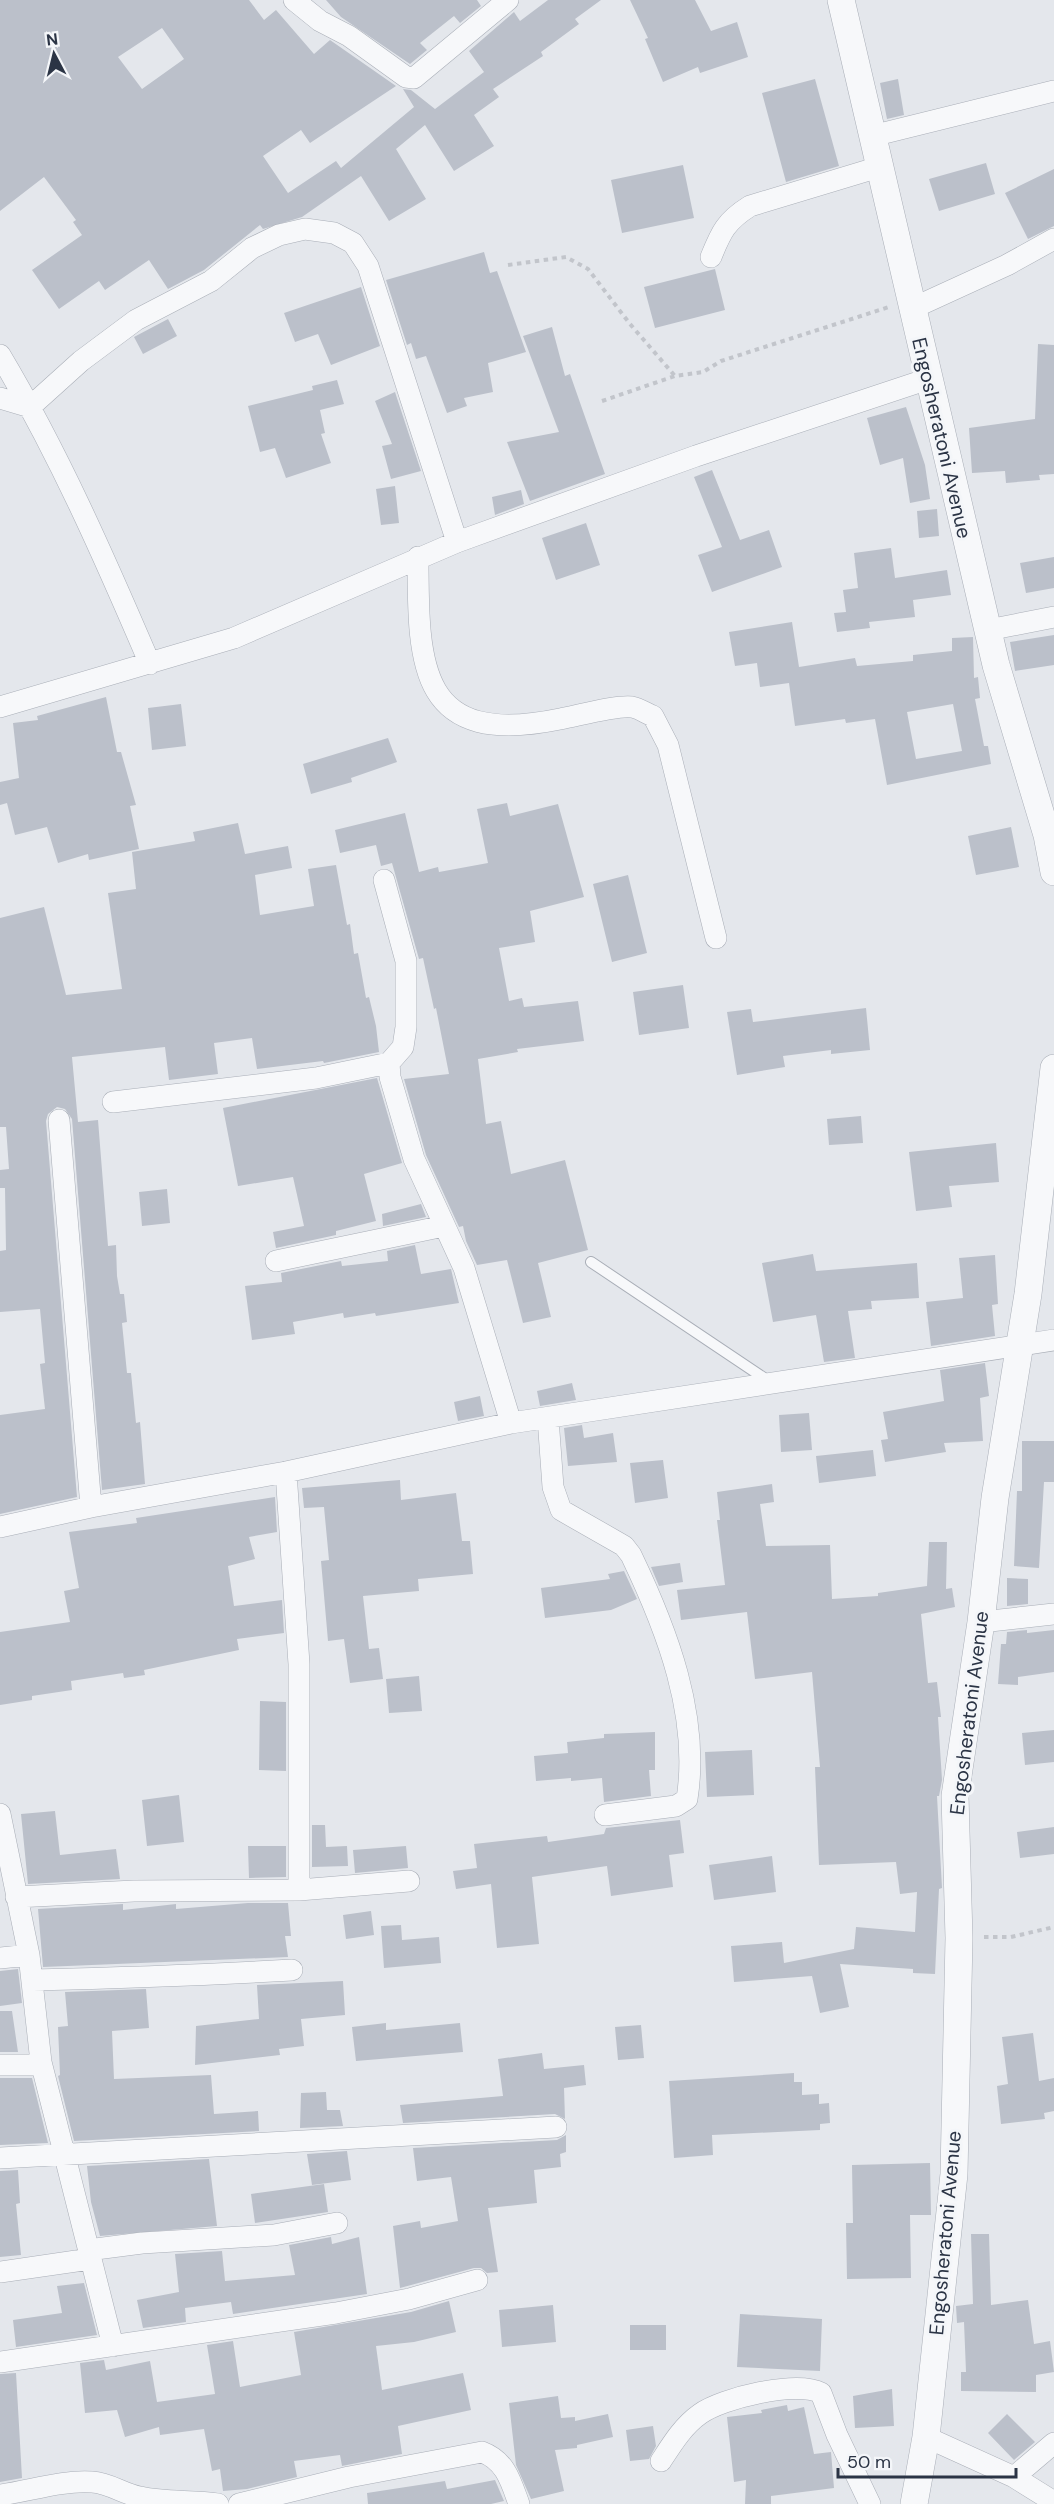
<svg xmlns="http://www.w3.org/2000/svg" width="1054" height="2504" viewBox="0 0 1054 2504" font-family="'DM Sans',sans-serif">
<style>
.building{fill:#bbc0ca;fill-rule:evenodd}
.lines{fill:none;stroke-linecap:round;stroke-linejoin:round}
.service-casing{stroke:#a9aeb7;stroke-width:12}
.minor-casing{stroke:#a9aeb7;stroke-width:22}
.tertiary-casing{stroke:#a9aeb7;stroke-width:28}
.path{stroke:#c2c5cb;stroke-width:4;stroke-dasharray:4.5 4.5;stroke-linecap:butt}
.service{stroke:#f7f8fa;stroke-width:10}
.minor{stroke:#f7f8fa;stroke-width:21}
.tertiary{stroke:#f7f8fa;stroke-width:27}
.labels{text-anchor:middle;stroke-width:6;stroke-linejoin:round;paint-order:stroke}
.street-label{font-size:20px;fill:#2b3445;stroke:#f4f6f9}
</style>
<rect width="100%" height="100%" fill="#e4e7ec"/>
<path class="building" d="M 0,0 L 249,0 L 264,20 L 276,10 L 314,54 L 330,40 L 396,86 L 310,143 L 301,130 L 263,156 L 288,193 L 336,161 L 341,168 L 414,107 L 403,89 L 411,90 L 435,109 L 484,72 L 469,51 L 514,12 L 520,21 L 548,0 L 601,0 L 575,19 L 579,24 L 541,52 L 543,56 L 493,89 L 499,97 L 474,115 L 494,146 L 454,171 L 425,125 L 396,149 L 426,199 L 389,221 L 361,176 L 302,217 L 263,229 L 260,225 L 204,270 L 168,289 L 149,260 L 105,290 L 99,281 L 59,309 L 32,270 L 82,235 L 73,222 L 76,220 L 44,177 L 0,211 ZM 162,28 L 184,59 L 142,89 L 118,57 Z
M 326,0 L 477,0 L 481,6 L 460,23 L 454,16 L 420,43 L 427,50 L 410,64 L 341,17 Z
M 630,0 L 695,0 L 711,31 L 737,22 L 748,57 L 700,73 L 698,67 L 663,82 L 645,39 L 648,38 Z
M 815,79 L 839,166 L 786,182 L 762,93 Z
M 898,79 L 904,115 L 887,119 L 880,83 Z
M 986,163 L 995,194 L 939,211 L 929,179 Z
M 683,165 L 694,218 L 622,233 L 611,180 Z
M 1054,169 L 1054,226 L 1028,239 L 1005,193 Z
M 484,252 L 490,273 L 497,271 L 526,352 L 488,363 L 493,392 L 464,398 L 467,406 L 447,413 L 426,356 L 416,359 L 411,343 L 407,345 L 386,280 Z
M 715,269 L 725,310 L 655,328 L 644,287 Z
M 361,287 L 380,346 L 331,365 L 318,334 L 295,342 L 284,313 Z
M 168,319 L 177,336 L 143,354 L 134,337 Z
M 552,327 L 565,376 L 570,374 L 605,474 L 530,501 L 507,442 L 559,432 L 523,336 Z
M 1038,344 L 1054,345 L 1054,474 L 1039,475 L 1040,480 L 1006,483 L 1005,471 L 972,473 L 969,428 L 1035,419 Z
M 337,380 L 344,404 L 320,410 L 325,433 L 321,434 L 331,463 L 286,478 L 275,448 L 260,452 L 248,406 L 313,390 L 312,386 Z
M 395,392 L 421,471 L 391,479 L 382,446 L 392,444 L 375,401 Z
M 906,407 L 925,465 L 930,499 L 910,503 L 903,458 L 880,465 L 867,418 Z
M 712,470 L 740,540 L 769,530 L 782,567 L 712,592 L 698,555 L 722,547 L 694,477 Z
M 395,486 L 399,523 L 381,525 L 376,489 Z
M 521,490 L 524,504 L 495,515 L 492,497 Z
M 937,509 L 939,536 L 919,538 L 917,511 Z
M 586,523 L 600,565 L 556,580 L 542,538 Z
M 891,548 L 895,578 L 947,570 L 951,595 L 913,600 L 915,617 L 869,622 L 870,628 L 837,632 L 834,613 L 846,612 L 843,590 L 858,588 L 854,553 Z
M 1054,557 L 1054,588 L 1026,593 L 1020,563 Z
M 792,622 L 799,667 L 855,658 L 857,666 L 913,661 L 913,655 L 952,651 L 952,638 L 973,637 L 974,678 L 978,677 L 980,698 L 975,699 L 984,746 L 988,746 L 991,764 L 887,785 L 875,719 L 846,723 L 845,719 L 795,726 L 789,683 L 760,687 L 757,663 L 735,666 L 729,632 ZM 953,704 L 962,751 L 916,759 L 907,712 Z
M 1054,635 L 1054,665 L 1015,671 L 1010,642 Z
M 106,697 L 117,752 L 121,752 L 136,805 L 130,806 L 139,849 L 89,860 L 88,854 L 58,863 L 47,827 L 15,835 L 7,803 L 0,805 L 0,782 L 19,778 L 13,723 L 38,720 L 37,716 Z
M 181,704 L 186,746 L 152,750 L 148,708 Z
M 388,738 L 397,762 L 351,778 L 352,782 L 311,794 L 303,764 Z
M 507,803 L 510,816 L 558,804 L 584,897 L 530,911 L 535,942 L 499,948 L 509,1001 L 522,998 L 524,1007 L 578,1001 L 584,1041 L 517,1049 L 518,1052 L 478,1059 L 486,1124 L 501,1121 L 511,1174 L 565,1160 L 588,1250 L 538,1263 L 551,1317 L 523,1323 L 507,1260 L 477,1265 L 466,1241 L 463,1226 L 459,1227 L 426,1155 L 404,1079 L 449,1074 L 436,1008 L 434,1009 L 423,958 L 419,959 L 392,863 L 381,866 L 376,845 L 340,853 L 335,830 L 405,813 L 419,872 L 438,867 L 439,872 L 488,863 L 477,809 Z
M 238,823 L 245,854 L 288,846 L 292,868 L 255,875 L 260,915 L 314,906 L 308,869 L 336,865 L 347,925 L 350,924 L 354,954 L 358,953 L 366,998 L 369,997 L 376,1026 L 379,1052 L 324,1063 L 323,1061 L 257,1069 L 252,1038 L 214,1043 L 218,1074 L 169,1080 L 165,1047 L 72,1057 L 78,1122 L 98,1120 L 108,1246 L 116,1245 L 117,1276 L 120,1294 L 124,1294 L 127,1322 L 122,1323 L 127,1373 L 131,1373 L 136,1423 L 140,1422 L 145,1484 L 102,1490 L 72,1119 L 65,1109 L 57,1107 L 48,1114 L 46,1121 L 77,1497 L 0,1514 L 0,1415 L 45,1409 L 40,1364 L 45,1363 L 40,1309 L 0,1312 L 0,1251 L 6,1250 L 5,1188 L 0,1188 L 0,1170 L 9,1169 L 6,1127 L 0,1127 L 0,918 L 44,907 L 66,995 L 122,989 L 108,893 L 136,889 L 132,852 L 195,841 L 193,832 Z
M 1011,827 L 1019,867 L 976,875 L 968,836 Z
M 628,875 L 647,953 L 612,962 L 593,884 Z
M 683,985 L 689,1028 L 639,1035 L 633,992 Z
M 866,1008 L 870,1050 L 831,1054 L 831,1050 L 783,1056 L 785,1067 L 737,1075 L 727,1012 L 751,1009 L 753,1022 Z
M 377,1078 L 402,1163 L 364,1174 L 376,1221 L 336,1231 L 336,1235 L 276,1248 L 273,1232 L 304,1226 L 293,1177 L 238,1186 L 223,1108 Z
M 861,1116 L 863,1143 L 829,1145 L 827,1119 Z
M 996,1143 L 999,1182 L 949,1186 L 952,1207 L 916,1211 L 909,1152 Z
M 167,1189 L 170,1223 L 142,1226 L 139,1192 Z
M 421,1204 L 426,1217 L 383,1226 L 382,1214 Z
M 415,1245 L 421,1274 L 451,1269 L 459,1303 L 376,1316 L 375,1313 L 344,1318 L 343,1313 L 293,1322 L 295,1334 L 252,1340 L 245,1286 L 282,1282 L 281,1273 L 341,1261 L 342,1266 L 388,1261 L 387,1251 Z
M 813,1254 L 816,1271 L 917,1263 L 919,1298 L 871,1301 L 872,1309 L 848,1311 L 855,1358 L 824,1362 L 816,1315 L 773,1322 L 762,1263 Z
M 995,1255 L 998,1304 L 992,1305 L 995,1336 L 931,1346 L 926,1302 L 963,1298 L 959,1258 Z
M 985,1363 L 989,1396 L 980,1398 L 983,1441 L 944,1443 L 946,1452 L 885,1462 L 881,1440 L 888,1439 L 883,1412 L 944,1401 L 940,1370 Z
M 572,1383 L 576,1400 L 540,1406 L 537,1391 Z
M 480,1396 L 484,1416 L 458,1421 L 454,1402 Z
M 809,1413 L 812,1450 L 781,1452 L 779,1415 Z
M 582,1425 L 584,1438 L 613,1433 L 617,1462 L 568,1466 L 564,1428 Z
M 1022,1441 L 1054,1441 L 1054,1482 L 1044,1482 L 1039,1568 L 1014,1566 L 1017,1491 L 1022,1491 Z
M 873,1450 L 876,1476 L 819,1483 L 816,1456 Z
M 663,1460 L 668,1498 L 635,1503 L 630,1463 Z
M 400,1480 L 401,1500 L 456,1493 L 462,1541 L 470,1541 L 473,1574 L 418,1579 L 419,1591 L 363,1596 L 369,1649 L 379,1648 L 383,1679 L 350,1683 L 344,1639 L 328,1641 L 321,1561 L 329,1560 L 324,1507 L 304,1508 L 302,1488 Z
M 772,1484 L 774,1502 L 760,1504 L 766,1546 L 830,1545 L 832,1599 L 878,1596 L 878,1593 L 927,1586 L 929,1542 L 947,1542 L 946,1589 L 952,1588 L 955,1607 L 921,1614 L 928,1683 L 937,1682 L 941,1717 L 938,1717 L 942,1780 L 939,1796 L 937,1796 L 942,1888 L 939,1889 L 935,1974 L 913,1973 L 913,1969 L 840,1964 L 849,2007 L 820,2013 L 812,1976 L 734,1982 L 731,1946 L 782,1942 L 784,1963 L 854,1949 L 856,1927 L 915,1932 L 917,1892 L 900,1894 L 896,1862 L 819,1865 L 815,1767 L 820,1767 L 812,1672 L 755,1679 L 747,1612 L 681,1620 L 677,1590 L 725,1585 L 717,1520 L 720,1520 L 717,1492 Z
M 275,1497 L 277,1532 L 249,1537 L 255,1559 L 228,1566 L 234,1606 L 282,1600 L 284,1633 L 237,1639 L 239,1650 L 144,1670 L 145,1675 L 124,1678 L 123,1673 L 71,1681 L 72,1690 L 32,1696 L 32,1700 L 0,1705 L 0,1632 L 70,1622 L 64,1591 L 79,1588 L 69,1532 L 137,1523 L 136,1518 Z
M 680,1563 L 683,1582 L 659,1586 L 651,1567 Z
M 624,1571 L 637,1599 L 611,1610 L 545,1618 L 541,1588 L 610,1579 L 608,1574 Z
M 1007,1578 L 1028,1579 L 1028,1604 L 1007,1606 Z
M 1027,1630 L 1027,1633 L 1054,1630 L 1054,1672 L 1018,1677 L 1018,1685 L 998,1684 L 1001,1644 L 1006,1644 L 1007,1632 Z
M 419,1676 L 422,1711 L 389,1713 L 386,1679 Z
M 260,1701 L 286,1702 L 286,1771 L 259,1770 Z
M 1054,1730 L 1054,1762 L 1025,1765 L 1022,1733 Z
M 655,1732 L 655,1770 L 649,1770 L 651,1796 L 604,1802 L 602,1778 L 571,1781 L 571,1778 L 536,1781 L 534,1756 L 568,1753 L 567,1742 L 604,1738 L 604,1734 Z
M 752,1750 L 754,1795 L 707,1797 L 705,1752 Z
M 179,1795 L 184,1842 L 147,1846 L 142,1800 Z
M 55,1811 L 60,1855 L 116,1849 L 120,1879 L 28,1884 L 21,1814 Z
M 680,1820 L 684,1853 L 669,1855 L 673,1887 L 611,1896 L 607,1866 L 532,1877 L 539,1944 L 497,1948 L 491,1884 L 456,1889 L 453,1871 L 477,1868 L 474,1844 L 547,1836 L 548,1842 L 604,1834 L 606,1828 Z
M 312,1825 L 325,1825 L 326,1847 L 347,1846 L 348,1866 L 312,1867 Z
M 1054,1827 L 1054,1854 L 1020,1858 L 1017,1832 Z
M 248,1846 L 286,1846 L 286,1877 L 249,1878 Z
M 406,1846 L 408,1868 L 355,1873 L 353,1850 Z
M 772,1856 L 776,1892 L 714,1900 L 709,1865 Z
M 248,1903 L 288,1903 L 291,1936 L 285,1936 L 288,1957 L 43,1967 L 38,1909 L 123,1904 L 123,1910 L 176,1904 L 176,1909 Z
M 371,1911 L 374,1935 L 346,1939 L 343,1915 Z
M 401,1925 L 402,1940 L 439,1937 L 441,1963 L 384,1968 L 381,1926 Z
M 18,1969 L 22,2003 L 0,2006 L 0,1971 Z
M 343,1981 L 345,2015 L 301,2019 L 304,2046 L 279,2049 L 280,2055 L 195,2065 L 196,2026 L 259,2019 L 257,1985 Z
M 146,1989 L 149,2028 L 112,2031 L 114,2079 L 211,2075 L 214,2114 L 258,2111 L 259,2131 L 74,2141 L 58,2076 L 60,2075 L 58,2027 L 68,2026 L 65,1992 Z
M 0,2011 L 12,2011 L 18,2052 L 0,2052 Z
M 386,2023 L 386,2030 L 460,2023 L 463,2052 L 356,2061 L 352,2027 Z
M 641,2025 L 644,2058 L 618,2060 L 615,2027 Z
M 1033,2033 L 1039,2081 L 1054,2078 L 1054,2111 L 1044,2113 L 1045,2119 L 1001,2124 L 997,2086 L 1008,2084 L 1002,2037 Z
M 542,2053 L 544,2069 L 584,2065 L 586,2085 L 564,2088 L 565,2119 L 555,2114 L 403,2123 L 400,2105 L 503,2096 L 498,2059 Z
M 794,2073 L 794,2082 L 802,2082 L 802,2095 L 819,2094 L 819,2104 L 829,2103 L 830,2123 L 820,2124 L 820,2130 L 712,2135 L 713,2155 L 674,2158 L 669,2081 Z
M 0,2078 L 32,2078 L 48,2143 L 0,2145 Z
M 326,2092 L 327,2110 L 340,2110 L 343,2126 L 300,2128 L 301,2093 Z
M 566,2135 L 566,2152 L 560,2154 L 561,2167 L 534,2170 L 537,2203 L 488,2208 L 498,2272 L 487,2273 L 481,2268 L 474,2268 L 400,2288 L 393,2226 L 420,2221 L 421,2228 L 458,2221 L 451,2177 L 417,2181 L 413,2148 L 557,2140 Z
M 347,2151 L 351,2180 L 312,2185 L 307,2154 Z
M 209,2159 L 217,2226 L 100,2236 L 91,2202 L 87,2166 Z
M 930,2163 L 931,2215 L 910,2215 L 911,2278 L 847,2279 L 846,2223 L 853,2223 L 852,2165 Z
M 18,2170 L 20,2203 L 16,2204 L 21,2255 L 0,2257 L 0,2171 Z
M 324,2184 L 328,2212 L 255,2223 L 251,2194 Z
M 971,2234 L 989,2234 L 991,2305 L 1028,2300 L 1034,2344 L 1050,2341 L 1054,2372 L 1036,2375 L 1036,2392 L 961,2391 L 961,2372 L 966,2372 L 964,2322 L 957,2323 L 956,2306 L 973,2304 Z
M 331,2237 L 332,2244 L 359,2237 L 367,2294 L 233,2314 L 231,2302 L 185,2308 L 186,2322 L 143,2328 L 137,2300 L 179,2292 L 175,2254 L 222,2251 L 225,2281 L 295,2275 L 289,2245 Z
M 84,2283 L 97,2335 L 16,2347 L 13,2320 L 62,2313 L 57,2286 Z
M 449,2301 L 456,2332 L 414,2342 L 376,2346 L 382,2390 L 463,2373 L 471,2410 L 398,2426 L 402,2454 L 342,2466 L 340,2455 L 294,2461 L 297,2477 L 247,2489 L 223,2491 L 220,2469 L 212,2471 L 204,2429 L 160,2435 L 159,2427 L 125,2437 L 117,2410 L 85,2413 L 80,2363 L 104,2360 L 106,2370 L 150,2361 L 157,2402 L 215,2394 L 207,2345 L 233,2341 L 240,2387 L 301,2375 L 294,2332 L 411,2312 Z
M 553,2305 L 556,2342 L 502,2347 L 499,2310 Z
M 740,2314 L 822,2319 L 820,2371 L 737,2367 Z
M 630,2325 L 666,2325 L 666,2350 L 630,2350 Z
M 16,2373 L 22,2478 L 0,2482 L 0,2374 Z
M 892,2389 L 894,2426 L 855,2428 L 853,2396 Z
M 558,2396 L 561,2418 L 575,2417 L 575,2421 L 608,2414 L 613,2437 L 577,2445 L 577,2448 L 555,2450 L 564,2491 L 531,2499 L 516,2465 L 509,2403 Z
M 787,2405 L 788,2411 L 804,2407 L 814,2454 L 831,2452 L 834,2488 L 771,2496 L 771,2504 L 745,2504 L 746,2480 L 734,2482 L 727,2417 L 762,2413 L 761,2410 Z
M 1007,2414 L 1035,2442 L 1014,2460 L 988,2433 Z
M 653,2426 L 656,2446 L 649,2459 L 630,2461 L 626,2430 Z
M 495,2480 L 504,2501 L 491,2504 L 368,2504 L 367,2493 L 445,2481 L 447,2489 Z"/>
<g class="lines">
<g class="service-casing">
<path id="service" d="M 591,1262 L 770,1382"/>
</g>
<g class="minor-casing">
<path id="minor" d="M 294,0 L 320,21 L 349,36 L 406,77 L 414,78 L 508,0
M 872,136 L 1054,91
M 711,257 C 721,232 726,221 750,206 L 879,167
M 911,309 L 1007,265 L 1054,239
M 0,355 C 59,454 105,559 150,664
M 0,398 L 30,407 L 81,361 L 136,320 L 211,281 L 252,248 L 279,235 L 305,229 L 334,233 L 353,243 L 368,266 L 457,542
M 418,557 C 418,668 419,748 560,719 C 577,716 616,705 632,707 C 638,708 646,713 653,716 L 668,745 L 716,938
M 988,630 L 1054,617
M 0,707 L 234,638 L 457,542 L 696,456 L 928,379
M 389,1063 L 390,1077 L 414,1159 L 464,1268 L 511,1423
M 113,1102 L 316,1078 L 389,1063 L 403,1047 L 406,1027 L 406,961 L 384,880
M 59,1120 L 91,1507
M 276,1261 L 444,1226
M 548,1418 L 553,1487 L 561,1510 L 624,1546 L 631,1555 C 667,1630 700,1716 687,1799 L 676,1806 L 605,1815
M 286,1472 L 299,1664 L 299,1890
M 0,1527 L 91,1507 L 286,1472 L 511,1423 L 1054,1340
M 981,1622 L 1054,1614
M 0,1814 L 29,1955 L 41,2062 L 113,2346
M 16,1897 L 134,1891 L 299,1890 L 409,1881
M 0,1958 L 29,1955
M 33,1980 C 119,1978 205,1975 292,1970
M 0,2065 L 41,2065
M 0,2158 L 556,2127
M 88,2250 L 142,2243 L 274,2235 L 337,2223
M 0,2272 L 90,2259
M 0,2362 L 336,2313 L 409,2299 L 477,2280
M 926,2437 L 1014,2477 L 1054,2502
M 661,2461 C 672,2444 683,2426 700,2414 C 722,2398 797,2380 821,2393 L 837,2435 L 870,2504
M 1014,2477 L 1054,2443
M 0,2495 C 30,2491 61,2480 92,2482 C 110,2483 123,2494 140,2497 C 165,2503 192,2500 218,2504
M 239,2504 L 349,2477 L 482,2452 C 506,2461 511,2482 519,2504"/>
</g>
<g class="tertiary-casing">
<path id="tertiary" d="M 841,0 L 996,665 L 1047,835 L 1054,872
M 914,2504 L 926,2437 L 954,2174 L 959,1938 L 955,1796 L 981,1622 L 995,1498 L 1028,1294 L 1054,1068"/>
</g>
<path class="path" d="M 508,265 L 566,257 L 588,269 L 630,324 L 675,376
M 602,401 L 675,376 L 703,372 L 721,361 L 889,307
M 984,1937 L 1011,1937 L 1054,1927"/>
<use href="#service" class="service"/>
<use href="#minor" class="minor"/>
<use href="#tertiary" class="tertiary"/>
</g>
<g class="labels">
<g class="street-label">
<text transform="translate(942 438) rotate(77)" y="7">Engosheratoni Avenue</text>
<text transform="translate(969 1713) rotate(-83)" y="7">Engosheratoni Avenue</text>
<text transform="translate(945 2233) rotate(-85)" y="7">Engosheratoni Avenue</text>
</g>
</g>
<g transform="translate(54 54) rotate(353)" stroke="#f4f6f9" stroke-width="4.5" paint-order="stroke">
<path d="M0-4.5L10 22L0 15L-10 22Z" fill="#2b3445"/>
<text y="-9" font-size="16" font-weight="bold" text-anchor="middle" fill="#2b3445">N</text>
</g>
<path d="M838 2468v9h178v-9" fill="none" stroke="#2b3445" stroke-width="3"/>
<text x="847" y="2468" font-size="18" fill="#2b3445" stroke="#f4f6f9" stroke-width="4.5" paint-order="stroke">50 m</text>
</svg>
